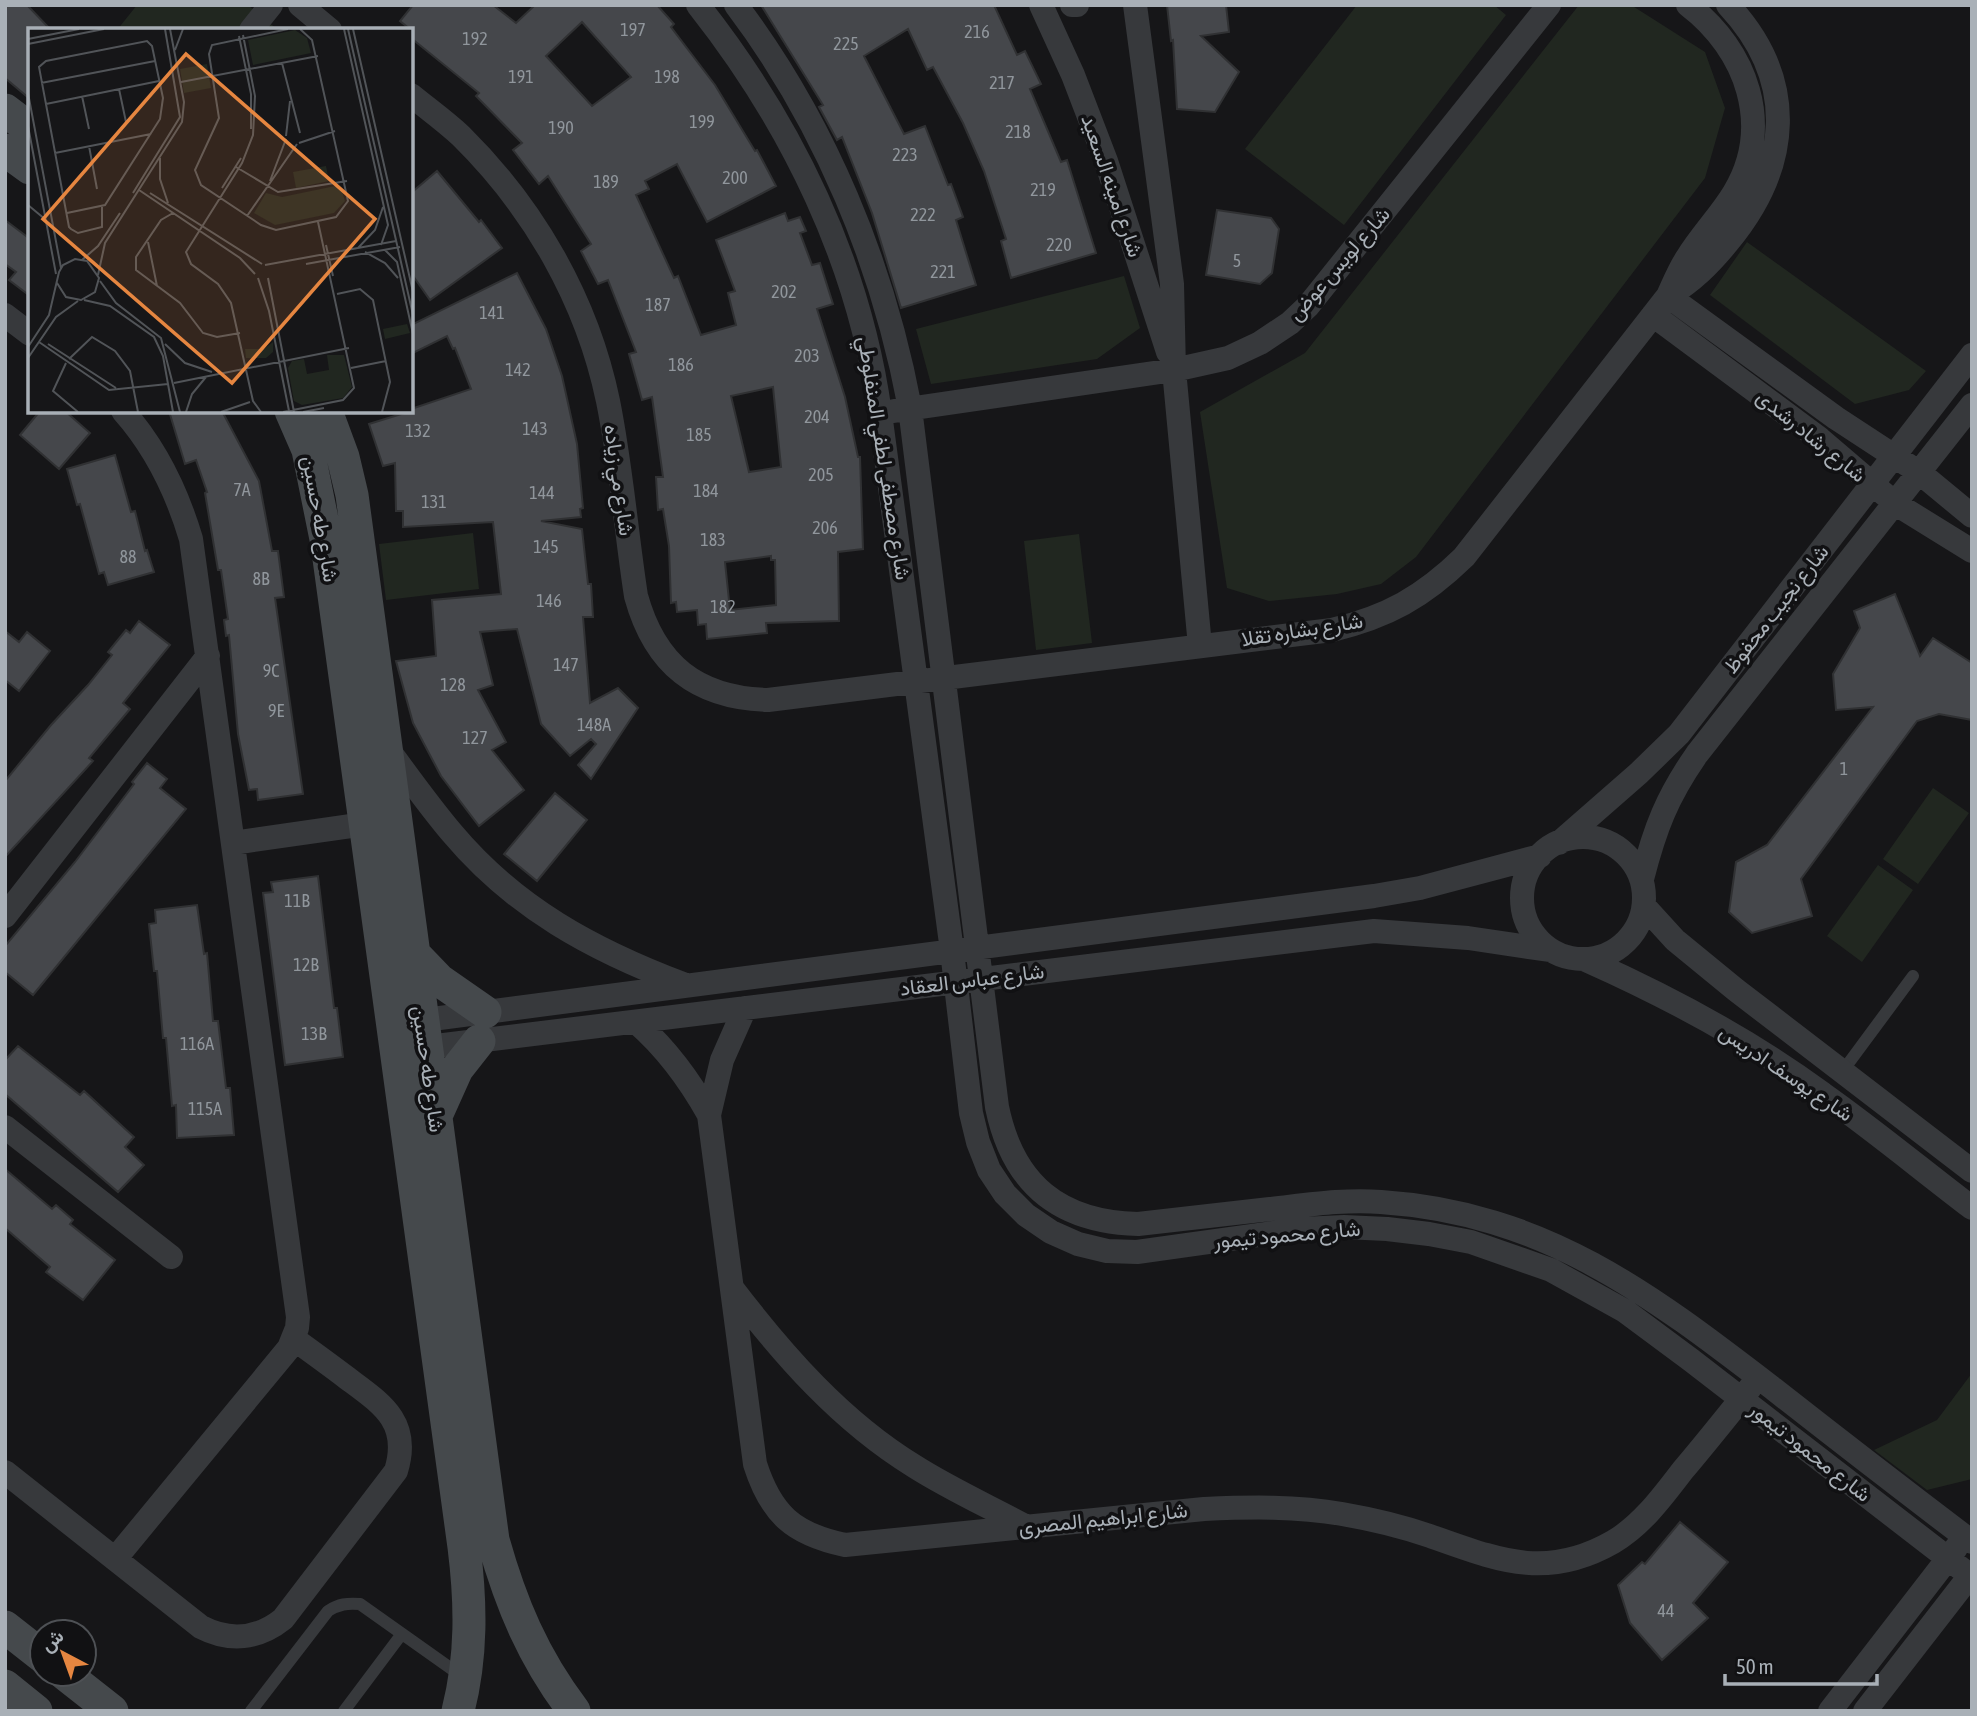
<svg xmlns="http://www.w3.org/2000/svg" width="1977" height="1716" viewBox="0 0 1977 1716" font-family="'Asap Condensed',Vazirmatn,sans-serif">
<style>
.green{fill:#212720}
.building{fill:#45474b;stroke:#303133;stroke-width:2;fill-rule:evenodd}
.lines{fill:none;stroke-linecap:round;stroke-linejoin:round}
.lane{stroke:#37393c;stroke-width:12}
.street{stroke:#37393c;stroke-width:24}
.secondary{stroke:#45494c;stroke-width:33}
.labels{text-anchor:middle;stroke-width:7;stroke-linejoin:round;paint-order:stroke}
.number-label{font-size:18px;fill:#90969c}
.street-label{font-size:21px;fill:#a9b0b7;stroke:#111113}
.inset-road{fill:none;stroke:#515458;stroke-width:2}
.view{fill:#e68640;fill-opacity:0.15;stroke:#e68640;stroke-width:3.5}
.inset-edge{fill:none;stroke:#a9b0b7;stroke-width:3.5}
</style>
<rect width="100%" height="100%" fill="#161618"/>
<path class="green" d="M 137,5 L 248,5 L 278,30 L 117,30 Z
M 1357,5 L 1494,5 L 1506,15 L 1344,225 L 1245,149 Z
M 1579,5 L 1631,5 L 1705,52 L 1725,108 L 1705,178 L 1416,557 L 1381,584 L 1337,594 L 1269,601 L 1227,588 L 1200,412 L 1305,353 Z
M 1747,242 L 1926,371 L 1909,390 L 1855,404 L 1710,295 Z
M 1124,276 L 1140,328 L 1097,359 L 931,384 L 916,329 Z
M 473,533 L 479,589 L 386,600 L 379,544 Z
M 1079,534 L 1092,643 L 1036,650 L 1024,541 Z
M 1933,788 L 1969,813 L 1918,884 L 1883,859 Z
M 1878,865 L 1913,890 L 1862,962 L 1827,936 Z
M 1972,1373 L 1972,1479 L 1927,1490 L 1874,1450 L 1937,1420 Z"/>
<path class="building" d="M 5,5 L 27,5 L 51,30 L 30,30 L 30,99 L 5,78 Z
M 413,5 L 493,5 L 516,23 L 535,5 L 657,5 L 674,24 L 671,27 L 715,85 L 755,151 L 757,150 L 776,186 L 707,222 L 677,164 L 645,181 L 649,189 L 636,195 L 674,278 L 678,276 L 701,335 L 736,325 L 728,293 L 735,291 L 716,240 L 785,213 L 788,221 L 800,217 L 806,231 L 800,233 L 812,265 L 820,263 L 833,304 L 817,309 L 845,397 L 858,457 L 860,457 L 863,549 L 838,552 L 839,621 L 766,623 L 767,633 L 707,639 L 706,624 L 698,625 L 697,610 L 677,612 L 676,602 L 671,603 L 669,546 L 663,509 L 658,510 L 656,477 L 663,477 L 652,397 L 642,400 L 629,354 L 636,352 L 608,280 L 598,284 L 581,251 L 591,244 L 548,176 L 539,184 L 513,150 L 522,143 L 476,96 L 479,93 L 411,38 L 411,30 L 400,21 ZM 582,22 L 631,77 L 592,106 L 546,56 ZM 773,387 L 781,467 L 749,472 L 731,396 ZM 771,556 L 771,560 L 775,560 L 776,605 L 730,610 L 725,562 Z
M 761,5 L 994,5 L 1017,55 L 1025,51 L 1041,84 L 1030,89 L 1061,162 L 1067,160 L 1096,253 L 1011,278 L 1001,241 L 1006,239 L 984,171 L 963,123 L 933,67 L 927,70 L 908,29 L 864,56 L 904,134 L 925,126 L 948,185 L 951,184 L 963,217 L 956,220 L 976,285 L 901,308 L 872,213 L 842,137 L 837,140 L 819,107 L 823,105 Z
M 1167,5 L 1226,5 L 1229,32 L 1201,36 L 1239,72 L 1215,112 L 1177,109 L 1173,40 L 1171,41 Z
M 437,171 L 479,222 L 481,220 L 502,248 L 430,300 L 411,273 L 411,193 Z
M 1217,210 L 1271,218 L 1279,229 L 1272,273 L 1260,284 L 1206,275 Z
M 5,220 L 30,239 L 30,296 L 9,280 L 16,272 L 5,264 Z
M 517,273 L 546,329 L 562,376 L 577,444 L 583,508 L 580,509 L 581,517 L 541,521 L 582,529 L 588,584 L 591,584 L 593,617 L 583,617 L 590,703 L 618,688 L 638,708 L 591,779 L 578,765 L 596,744 L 591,739 L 570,756 L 541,724 L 517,629 L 480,632 L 493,685 L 478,690 L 506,742 L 492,750 L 524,790 L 479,826 L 441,776 L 413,723 L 396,661 L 436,656 L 432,600 L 501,594 L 493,522 L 403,527 L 403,511 L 396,511 L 395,463 L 383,466 L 369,424 L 411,411 L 411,409 L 471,389 L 455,348 L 453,349 L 447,336 L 411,354 L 411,325 Z
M 40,411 L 65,411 L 90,433 L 59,469 L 20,435 Z
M 169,411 L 222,411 L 259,481 L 272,551 L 278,551 L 284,597 L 275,598 L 303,794 L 258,800 L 257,789 L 249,790 L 238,734 L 229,635 L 226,636 L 224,620 L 228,619 L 221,570 L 218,570 L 205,493 L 207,492 L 196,460 L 185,464 Z
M 115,455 L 131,512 L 135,511 L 145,551 L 147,550 L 154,572 L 108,585 L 104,572 L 99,574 L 80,504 L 77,505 L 67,469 Z
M 1895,594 L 1920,656 L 1933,638 L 1972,663 L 1972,720 L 1939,714 L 1917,721 L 1801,879 L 1812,916 L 1752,933 L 1729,912 L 1736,862 L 1767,845 L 1873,707 L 1836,710 L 1833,674 L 1860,628 L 1854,611 Z
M 139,621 L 170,645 L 123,703 L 130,709 L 89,758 L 93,761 L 5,857 L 5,781 L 51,725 L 88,685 L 112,655 L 108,652 L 126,630 L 130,633 Z
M 5,631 L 19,642 L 27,632 L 50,651 L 19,691 L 5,680 Z
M 147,763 L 167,779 L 160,788 L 186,809 L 33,995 L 5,972 L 5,946 L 75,862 L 134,784 L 132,782 Z
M 555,793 L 587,820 L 537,881 L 504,854 Z
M 318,876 L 334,1008 L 337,1008 L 343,1057 L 285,1065 L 263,893 L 273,892 L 271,882 Z
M 197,905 L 204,954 L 207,953 L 213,1021 L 218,1021 L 226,1088 L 230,1088 L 234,1135 L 177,1138 L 176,1105 L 172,1106 L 166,1038 L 163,1038 L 157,971 L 154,971 L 149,924 L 156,923 L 155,910 Z
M 18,1046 L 80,1095 L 84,1091 L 134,1137 L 125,1147 L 144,1165 L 118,1192 L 5,1094 L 5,1060 Z
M 5,1169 L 52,1209 L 56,1205 L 73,1220 L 70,1224 L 115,1260 L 83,1300 L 46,1272 L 50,1267 L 5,1228 Z
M 1680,1522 L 1728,1562 L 1693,1603 L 1708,1618 L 1662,1660 L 1630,1623 L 1618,1585 L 1642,1562 L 1645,1564 Z"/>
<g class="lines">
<path class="lane" d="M 1842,1072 L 1913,976
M 251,1711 L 328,1611 C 339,1604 347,1603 360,1604 L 463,1677
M 344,1711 L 401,1635"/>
<path class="street" d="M 300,5 L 330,30
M 698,5 C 792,124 859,262 880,413 L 952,951 L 971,1113 L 978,1142 L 989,1170 L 1005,1194 L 1026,1215 L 1051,1232 L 1078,1244 L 1107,1251 L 1137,1252 L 1302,1229 L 1344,1227 L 1387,1229 L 1429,1234 L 1471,1242 L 1551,1270 L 1625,1311 L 1691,1360 L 1972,1577
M 736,5 C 825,123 883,264 910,408 L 997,1107 C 1013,1185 1060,1222 1138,1224 C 1182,1219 1226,1214 1270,1209 C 1307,1205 1344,1199 1381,1202 C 1545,1213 1650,1294 1775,1390 C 1840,1441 1906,1492 1972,1542
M 1041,5 L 1073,75 L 1106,161 L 1168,352
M 1072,5 L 1077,5
M 1135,5 L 1172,284 L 1174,370 L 1200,646
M 251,30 L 271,5
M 411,95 C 428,109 445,121 461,136 C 534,208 587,300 608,401 C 621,465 626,531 636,596 C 655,665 697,698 768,700 L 1332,630 C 1387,617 1423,597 1464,557 L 1668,296 C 1674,283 1679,270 1687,258 C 1701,235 1720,216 1734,193 C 1774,126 1747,50 1688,5
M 1668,296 L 1836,418 L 1920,473 L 1972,516
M 1668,296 C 1693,281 1710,264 1728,242 C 1791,166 1798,80 1728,5
M 5,315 L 30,334
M 1653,315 L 1820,439 L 1896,504 L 1972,551
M 894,411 L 1174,370 L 1228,358 L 1260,343 L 1290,323 L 1308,306 L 1549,5
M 387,748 C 408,776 429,806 452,833 C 515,908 593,950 683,984
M1522 898a61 61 0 1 1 122 0a61 61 0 1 1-122 0Z
M 233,843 L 365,824
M 1559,843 L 1639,773 L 1679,734 L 1972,355
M 1642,879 C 1655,828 1667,797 1697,754 L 1972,405
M 1644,906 L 1675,940 L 1736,990 L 1972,1171
M 5,916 L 208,656
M 1586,960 C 1669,997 1750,1040 1823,1094 C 1874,1130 1922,1170 1972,1208
M 745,1008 L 722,1060 L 709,1115 L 755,1464 C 771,1514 793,1534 845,1545 L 1204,1509 C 1250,1507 1296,1506 1342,1514 C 1371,1519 1401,1526 1430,1536 C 1496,1559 1545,1581 1613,1542 C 1642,1525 1663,1496 1683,1470 C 1706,1443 1728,1415 1750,1388
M 409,1022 L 1374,896 L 1420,888 L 1540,856
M 636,1022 C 667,1049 689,1079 709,1115
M 411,1049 L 1374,931 L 1468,938 L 1549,950
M 5,1127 L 171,1257
M 732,1288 C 784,1356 841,1421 914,1466 C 950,1489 990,1507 1027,1527
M 5,1472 L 201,1627 C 230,1642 258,1639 283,1619 L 396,1471 C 411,1422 382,1404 347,1378 C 330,1365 312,1352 294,1339
M 115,1559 L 289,1348 L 297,1328 L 298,1317 L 191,539 C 177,492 156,448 123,411
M 1830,1711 L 1956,1548
M 1865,1711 L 1972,1573"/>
<path class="secondary" d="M 5,110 L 30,129
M 5,150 L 30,168
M 291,411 L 308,450 L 327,544 L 464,1547 C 471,1603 472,1656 458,1711
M 326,411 L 343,457 L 352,495 L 493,1540 C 511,1604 533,1657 574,1711
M 413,953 L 439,980 L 485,1012
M 435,1118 L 457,1069 L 479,1041
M 5,1627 L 42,1656
M 65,1674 L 112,1711
M 5,1686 L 36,1711"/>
</g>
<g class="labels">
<g class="number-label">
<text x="633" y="36">197</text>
<text x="977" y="38">216</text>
<text x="475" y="45">192</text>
<text x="846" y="50">225</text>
<text x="521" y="83">191</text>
<text x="667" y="83">198</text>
<text x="1002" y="89">217</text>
<text x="702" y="128">199</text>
<text x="561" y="134">190</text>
<text x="1018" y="138">218</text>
<text x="905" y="161">223</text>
<text x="735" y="184">200</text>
<text x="606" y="188">189</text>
<text x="1043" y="196">219</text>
<text x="923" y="221">222</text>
<text x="1059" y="251">220</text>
<text x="1237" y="267">5</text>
<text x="943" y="278">221</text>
<text x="784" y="298">202</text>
<text x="658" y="311">187</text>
<text x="492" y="319">141</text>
<text x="807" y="362">203</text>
<text x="681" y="371">186</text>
<text x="518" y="376">142</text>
<text x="817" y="423">204</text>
<text x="535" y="435">143</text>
<text x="418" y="437">132</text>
<text x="699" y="441">185</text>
<text x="821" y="481">205</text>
<text x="242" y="496">7A</text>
<text x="706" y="497">184</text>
<text x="542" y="499">144</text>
<text x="434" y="508">131</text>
<text x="825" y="534">206</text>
<text x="713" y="546">183</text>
<text x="546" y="553">145</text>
<text x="128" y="563">88</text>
<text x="261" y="585">8B</text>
<text x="549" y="607">146</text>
<text x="723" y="613">182</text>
<text x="566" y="671">147</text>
<text x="271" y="677">9C</text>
<text x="453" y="691">128</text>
<text x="276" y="717">9E</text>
<text x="594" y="731">148A</text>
<text x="475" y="744">127</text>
<text x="1844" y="775">1</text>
<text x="297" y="907">11B</text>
<text x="306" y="971">12B</text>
<text x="314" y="1040">13B</text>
<text x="197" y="1050">116A</text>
<text x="205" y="1115">115A</text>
<text x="1666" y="1617">44</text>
</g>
<g class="street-label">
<text transform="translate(1112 186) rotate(71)" y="7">شارع امينه السعيد</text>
<text transform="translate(1339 264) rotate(-49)" y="7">شارع لويس عوض</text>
<text transform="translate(1811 436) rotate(39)" y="7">شارع رشاد رشدى</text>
<text transform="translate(884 458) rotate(81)" y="7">شارع مصطفى لطفي المنفلوطي</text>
<text transform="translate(619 480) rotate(82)" y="7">شارع مي زياده</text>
<text transform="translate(320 519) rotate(80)" y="7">شارع طه حسين</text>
<text transform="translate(1776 609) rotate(-52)" y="7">شارع نجيب محفوظ</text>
<text transform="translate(1302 630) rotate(-9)" y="7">شارع بشاره تقلا</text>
<text transform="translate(972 980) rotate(-7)" y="7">شارع عباس العقاد</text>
<text transform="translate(428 1069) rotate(82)" y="7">شارع طه حسين</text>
<text transform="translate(1786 1073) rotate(34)" y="7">شارع يوسف ادريس</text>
<text transform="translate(1287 1235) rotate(-5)" y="7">شارع محمود تيمور</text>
<text transform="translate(1810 1452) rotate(38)" y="7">شارع محمود تيمور</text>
<text transform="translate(1103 1519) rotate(-6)" y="7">شارع ابراهيم المصرى</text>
</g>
</g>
<g transform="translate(28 28)">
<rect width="385" height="385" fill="#161618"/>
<path d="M 267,2 L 279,10 L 283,25 L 225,37 L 220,12 ZM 179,36 L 183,60 L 156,65 L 152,41 ZM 298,138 L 301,153 L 268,160 L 265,144 ZM 312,157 L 317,173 L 306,185 L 247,197 L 226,185 L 238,165 L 254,169 ZM 379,296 L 382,305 L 357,311 L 355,301 ZM 245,314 L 245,324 L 238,330 L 218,330 L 217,321 L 236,321 ZM 299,327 L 316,327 L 324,359 L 315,370 L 274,377 L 266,373 L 260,340 L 264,333 L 276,331 L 279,346 L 301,342 Z" fill="#212720"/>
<path class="inset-road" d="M 260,1 L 184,17 L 181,26 L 191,90 L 167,142 L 173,157 L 233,197 L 248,202 L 308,189 L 320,173 L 284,12 L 272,1M 316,1 L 360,197 L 353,217M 320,1 L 385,287M 325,1 L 385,264M 215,7 L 227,68 L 225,107 L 214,135 L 158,224 L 163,236 L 190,256 L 203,275 L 225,373 L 233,384M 211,8 L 223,66 L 223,101M 0,11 L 51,1M 0,16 L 76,1M 147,22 L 155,1M 254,35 L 272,105M 153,54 L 290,28M 13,55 L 127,33M 91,61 L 98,94M 0,65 L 33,240M 54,68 L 61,101M 18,76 L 131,53M 0,98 L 28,246M 258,108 L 262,73M 271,115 L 307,103M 61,118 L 69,161M 27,125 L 123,106M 132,130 L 132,151 L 140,175M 208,139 L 250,164 L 319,153M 242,153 L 258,111M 194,160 L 213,130M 111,162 L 212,230 L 227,246M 105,165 L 152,89 L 137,1M 122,165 L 234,236M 0,177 L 18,192M 39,185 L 77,177 L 132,91 L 135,70 L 124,18 L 119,13 L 18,33 L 11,39 L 41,199 L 43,201 L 50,205 L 74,199 L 74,179M 145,185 L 133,192 L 108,229 L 108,242 L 152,275 L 175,305 L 189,309 L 212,305M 219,188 L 269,116M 120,214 L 129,258M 298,217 L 305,248M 330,220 L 347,202 L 355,179M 357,222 L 369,234 L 385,306M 337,224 L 357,235 L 370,250M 54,232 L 70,218 L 92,185M 278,236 L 372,219M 237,237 L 368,213M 70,247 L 77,215 L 154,94 L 156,74 L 142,1M 230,250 L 241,283 L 261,383M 240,250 L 266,384M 72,253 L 88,275 L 133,310 L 152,384M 309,266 L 332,261 L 345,272 L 362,354 L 354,384M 56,272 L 82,278 L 126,309 L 135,328 L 145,384M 11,314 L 81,362 L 140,356M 20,316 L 88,360M 137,316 L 157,335 L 184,344M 0,319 L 21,287 L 31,244 L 35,237 L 47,231 L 59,233 L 71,250 L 67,264 L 53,272 L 38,269 L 29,255M 0,330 L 28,289 L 50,273M 41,331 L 64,309 L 87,323 L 102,343 L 110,384M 38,335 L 25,363 L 50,384M 323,340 L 358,333M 146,355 L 321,320M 158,384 L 164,366 L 178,349M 193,384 L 222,374M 255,384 L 315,372 L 326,360 L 290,194M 275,384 L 296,380"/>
<path class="view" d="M 158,26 L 347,191 L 204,355 L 15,191 Z"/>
<rect width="385" height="385" class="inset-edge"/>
</g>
<rect width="1977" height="1716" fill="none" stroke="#a9b0b7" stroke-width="14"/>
<g transform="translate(63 1653) rotate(319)"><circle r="33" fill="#111113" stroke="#4e5155" stroke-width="2"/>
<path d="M0-5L12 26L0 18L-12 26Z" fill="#e68640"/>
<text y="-10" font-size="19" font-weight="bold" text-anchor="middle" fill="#a9b0b7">ش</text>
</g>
<path d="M1725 1674v10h152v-10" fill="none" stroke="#a9b0b7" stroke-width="3.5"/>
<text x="1736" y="1674" font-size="21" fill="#a9b0b7" stroke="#111113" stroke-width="5" paint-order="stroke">50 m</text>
</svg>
